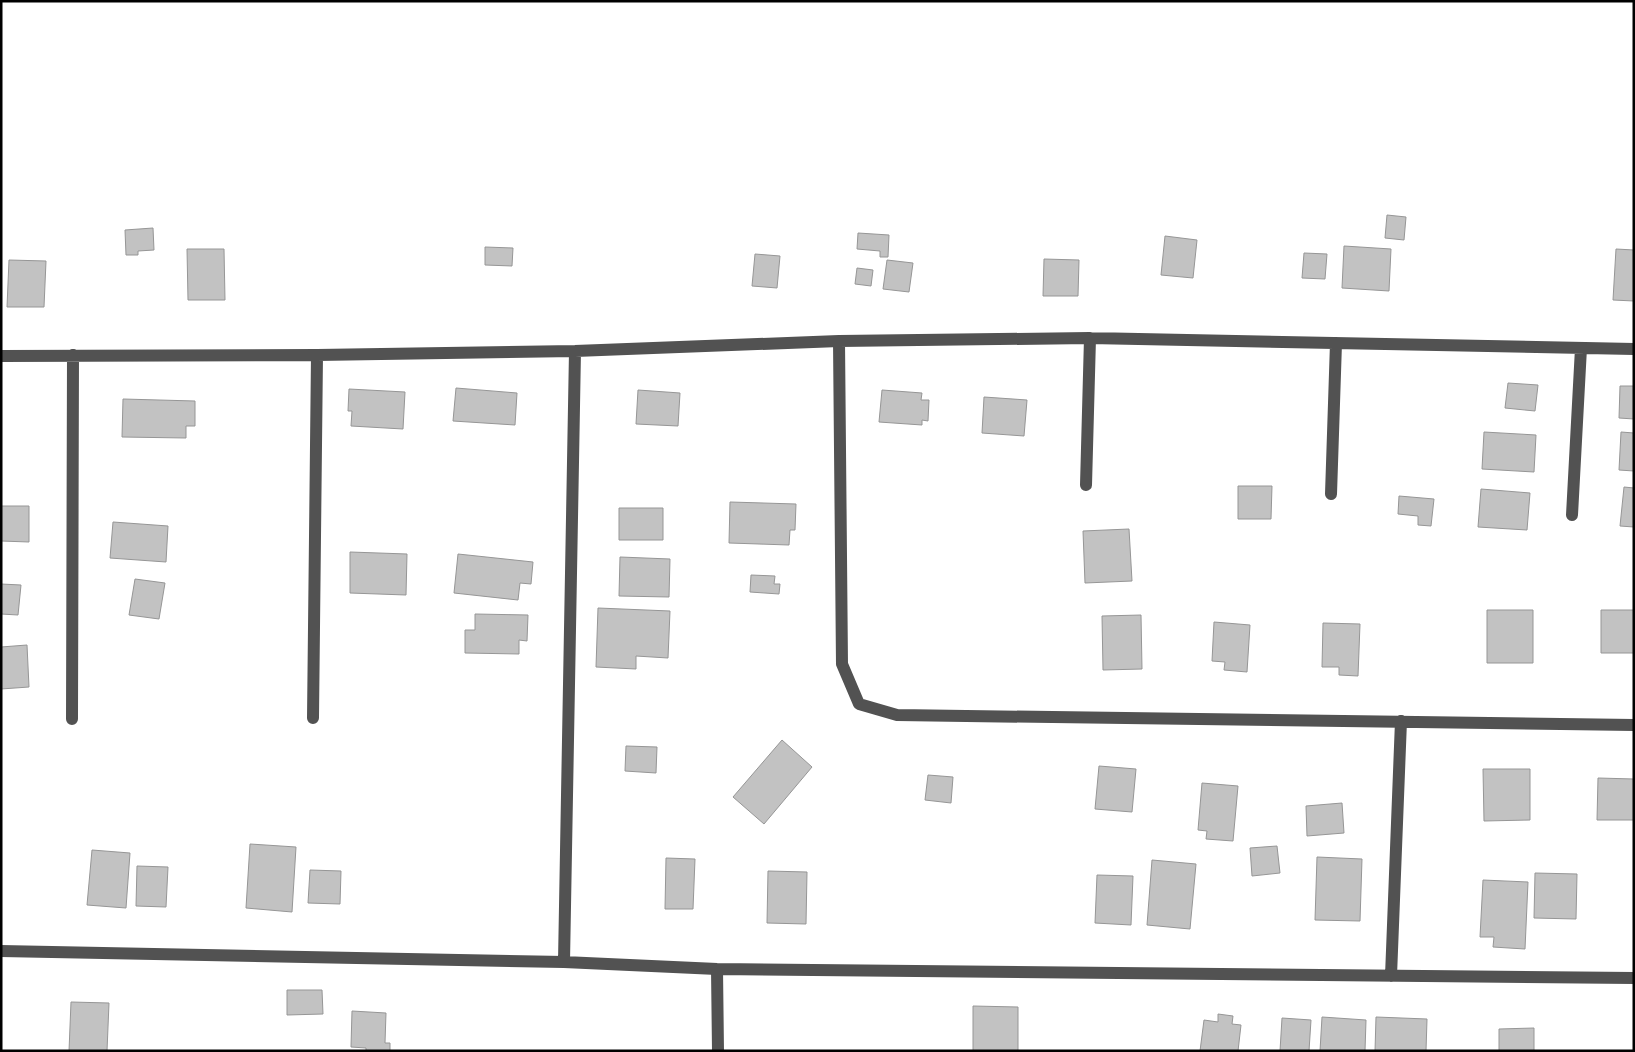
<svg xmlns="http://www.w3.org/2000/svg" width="1635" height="1052" viewBox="0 0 1635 1052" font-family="Cabin,sans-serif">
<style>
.building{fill:#c2c2c2;stroke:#969696}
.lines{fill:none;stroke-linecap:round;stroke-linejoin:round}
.minor{stroke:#525252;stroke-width:12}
</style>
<rect width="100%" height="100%" fill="#fff"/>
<path class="building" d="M 1387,215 L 1406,217 L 1404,240 L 1385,238 Z
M 153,228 L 154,250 L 138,251 L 138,255 L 126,255 L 125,230 Z
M 858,233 L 889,235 L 888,257 L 880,257 L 880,251 L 857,249 Z
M 1165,236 L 1197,240 L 1193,278 L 1161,275 Z
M 1344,246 L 1391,249 L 1389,291 L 1342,288 Z
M 485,247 L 513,248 L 512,266 L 485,265 Z
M 187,249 L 224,249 L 225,300 L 188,300 Z
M 1616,249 L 1634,250 L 1634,301 L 1613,300 Z
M 1304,253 L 1327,254 L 1325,279 L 1302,278 Z
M 755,254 L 780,256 L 777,288 L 752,286 Z
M 1044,259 L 1079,260 L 1078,296 L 1043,296 Z
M 9,260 L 46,261 L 44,307 L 7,307 Z
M 887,260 L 913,263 L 909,292 L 883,289 Z
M 857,268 L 873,270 L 871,286 L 855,284 Z
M 1508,383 L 1538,385 L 1535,411 L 1505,408 Z
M 1620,386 L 1634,386 L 1634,419 L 1619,418 Z
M 456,388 L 517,393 L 515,425 L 453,421 Z
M 349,389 L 405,392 L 403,429 L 351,426 L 352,411 L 348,411 Z
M 638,390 L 680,393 L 678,426 L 636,424 Z
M 882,390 L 922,393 L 921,400 L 929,400 L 928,421 L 922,420 L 922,425 L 879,422 Z
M 984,397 L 1027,400 L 1024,436 L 982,433 Z
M 123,399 L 195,401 L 195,426 L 186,426 L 186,438 L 122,437 Z
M 1484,432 L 1536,435 L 1534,472 L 1482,469 Z
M 1621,432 L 1634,433 L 1634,471 L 1619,470 Z
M 1238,486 L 1272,486 L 1271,519 L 1238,519 Z
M 1624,487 L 1634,488 L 1634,527 L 1620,526 Z
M 1481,489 L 1530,493 L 1527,530 L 1478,527 Z
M 1399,496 L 1434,499 L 1431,526 L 1418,525 L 1418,516 L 1398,514 Z
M 730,502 L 796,504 L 795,530 L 790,530 L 789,545 L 729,543 Z
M 1,506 L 29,506 L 29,542 L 1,541 Z
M 619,508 L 663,508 L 663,540 L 619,540 Z
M 113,522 L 168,526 L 166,562 L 110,558 Z
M 1129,529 L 1132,581 L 1085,583 L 1083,531 Z
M 350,552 L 407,554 L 406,595 L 350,593 Z
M 458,554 L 533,562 L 531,584 L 520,583 L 518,600 L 454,593 Z
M 620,557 L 670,559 L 669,597 L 619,596 Z
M 751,575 L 775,576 L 774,584 L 780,584 L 779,594 L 750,592 Z
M 135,579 L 165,583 L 159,619 L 129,615 Z
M 1,584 L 21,585 L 18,615 L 1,614 Z
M 598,608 L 670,611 L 668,658 L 636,656 L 636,669 L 596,667 Z
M 1487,610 L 1533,610 L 1533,663 L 1487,663 Z
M 1601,610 L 1634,610 L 1634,653 L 1601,653 Z
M 475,614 L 528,615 L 527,641 L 519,640 L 519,654 L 465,653 L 465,630 L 475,630 Z
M 1141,615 L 1142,669 L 1103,670 L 1102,616 Z
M 1214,622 L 1250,625 L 1247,672 L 1224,670 L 1225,662 L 1212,661 Z
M 1323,623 L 1360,624 L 1358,676 L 1339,675 L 1339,667 L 1322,667 Z
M 27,645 L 29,687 L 1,689 L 1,647 Z
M 782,740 L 812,767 L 764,824 L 733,797 Z
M 626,746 L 657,747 L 656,773 L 625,771 Z
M 1099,766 L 1136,769 L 1132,812 L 1095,809 Z
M 1483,769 L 1530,769 L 1530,820 L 1484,821 Z
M 928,775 L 953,777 L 951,803 L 925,800 Z
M 1598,778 L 1634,779 L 1634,820 L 1597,820 Z
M 1202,783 L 1238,786 L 1233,841 L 1206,839 L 1207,831 L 1198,830 Z
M 1342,803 L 1344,833 L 1307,836 L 1306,806 Z
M 250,844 L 296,847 L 292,912 L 246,908 Z
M 1277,846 L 1280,873 L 1252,876 L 1250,848 Z
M 92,850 L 130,853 L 126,908 L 87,905 Z
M 1317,857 L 1362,859 L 1360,921 L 1315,920 Z
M 666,858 L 695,859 L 693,909 L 665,909 Z
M 1152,860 L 1196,864 L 1190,929 L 1147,925 Z
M 137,866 L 168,867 L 166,907 L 136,906 Z
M 310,870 L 341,871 L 340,904 L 308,903 Z
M 768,871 L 807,872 L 806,924 L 767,923 Z
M 1535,873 L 1577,874 L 1576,919 L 1534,918 Z
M 1097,875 L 1133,876 L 1131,925 L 1095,923 Z
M 1483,880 L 1528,882 L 1525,949 L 1493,947 L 1494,937 L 1480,937 Z
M 287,990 L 322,990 L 323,1014 L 287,1015 Z
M 71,1002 L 109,1003 L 107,1051 L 69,1051 Z
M 973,1006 L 1018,1007 L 1018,1051 L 973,1051 Z
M 352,1011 L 386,1013 L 385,1043 L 390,1043 L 390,1051 L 366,1051 L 366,1048 L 351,1047 Z
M 1218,1014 L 1233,1016 L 1232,1024 L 1241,1025 L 1238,1051 L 1200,1051 L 1204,1020 L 1218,1022 Z
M 1322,1017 L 1366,1020 L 1365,1051 L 1320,1051 Z
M 1376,1017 L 1427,1019 L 1426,1051 L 1375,1051 Z
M 1282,1018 L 1311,1020 L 1309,1051 L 1280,1051 Z
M 1534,1028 L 1534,1051 L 1499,1051 L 1499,1029 Z"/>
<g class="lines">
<path class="minor" d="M 839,341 L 842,664 L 859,704 L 897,715 L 1634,725
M 1,356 L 317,355 L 575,351 L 839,341 L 1090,338 L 1634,349
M 1086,485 L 1090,338
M 1331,494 L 1336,343
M 1572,515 L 1581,348
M 313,718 L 317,355
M 72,719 L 73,355
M 1,951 L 564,962 L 717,969 L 1634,978
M 564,962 L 575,351
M 717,969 L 718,1051
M 1391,976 L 1401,721"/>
</g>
<rect width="1635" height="1052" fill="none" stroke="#000000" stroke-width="5"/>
</svg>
